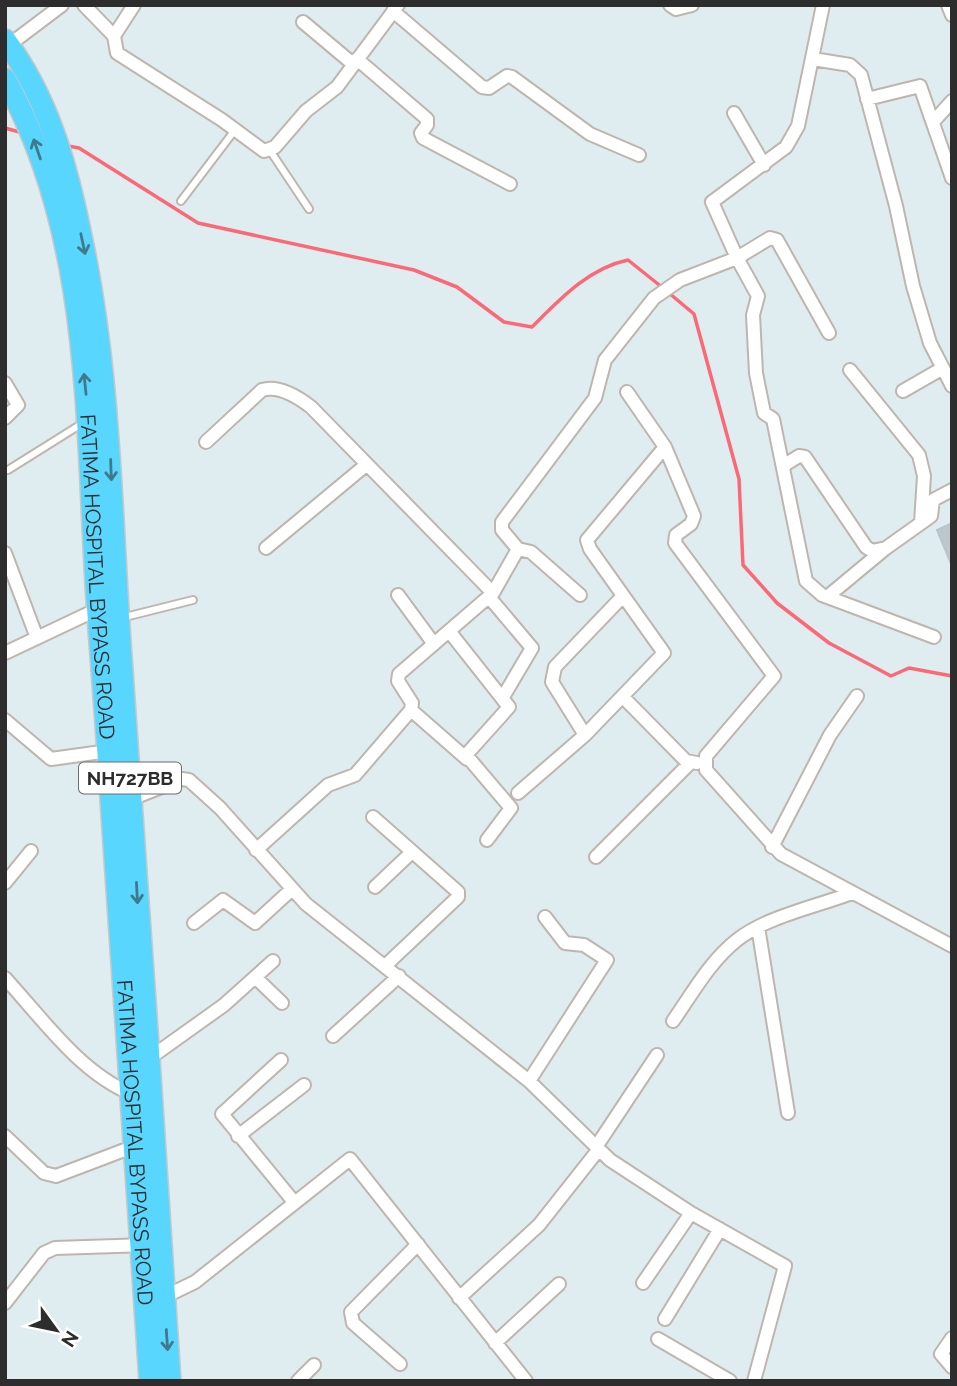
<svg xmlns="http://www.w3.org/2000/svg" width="957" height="1386" viewBox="0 0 957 1386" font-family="Raleway,sans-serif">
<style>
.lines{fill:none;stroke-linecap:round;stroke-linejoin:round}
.stream{stroke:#fb6976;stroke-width:3.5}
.building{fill:#bec7cb;stroke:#b7c6cc;stroke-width:2}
.service-casing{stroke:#beb6ae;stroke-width:10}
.minor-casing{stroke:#beb6ae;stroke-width:16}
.trunk-casing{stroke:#c8c8c8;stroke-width:24}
.service{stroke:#fff;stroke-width:6}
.minor{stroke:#fff;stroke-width:12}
.trunk{stroke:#58d6fe;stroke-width:21}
.oneway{stroke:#40798b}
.labels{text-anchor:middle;stroke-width:5;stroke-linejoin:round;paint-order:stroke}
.shield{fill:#fff;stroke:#6c6c6c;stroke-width:2}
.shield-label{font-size:19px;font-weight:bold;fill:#2d2d2d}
.street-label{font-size:21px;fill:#2d2d2d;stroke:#fff}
</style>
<rect width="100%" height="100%" fill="#dfecf0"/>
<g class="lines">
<path class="stream" d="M 5,128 L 23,133
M 68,146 L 79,148 L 198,223 L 414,270 L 457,287 L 504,322 L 532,327 C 560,299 589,268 628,260 L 663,288
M 669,293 L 694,314 L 739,479 L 743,565 L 777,603 L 829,643 L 891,676 L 909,668 L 952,676"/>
</g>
<path class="building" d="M 952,523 L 952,566 L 937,530 Z"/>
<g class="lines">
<g class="service-casing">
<path id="service" d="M 269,149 L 309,209
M 181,201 L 235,130
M 8,470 L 83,423
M 121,618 L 193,600"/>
</g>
<g class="minor-casing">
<path id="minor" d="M 84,5 L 114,36 L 117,53 L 222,120 L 264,151 L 275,147 L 306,111 L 337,87 L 398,5
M 670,5 L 676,9 L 692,5
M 948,5 L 952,15
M 393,11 L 482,87 L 489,88 L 507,76 L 512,77 L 590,134 L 639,155
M 303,22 L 353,64
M 114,36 L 134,5
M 9,45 L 62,5
M 357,59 L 427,119 L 427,125 L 421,133 L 423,138 L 510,184
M 813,59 L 850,65 L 861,75 L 896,206 L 913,286 L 930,343 L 952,386
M 867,99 L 920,86 L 952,178
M 734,113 L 764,165
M 933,122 L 952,101
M 829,333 L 777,240 L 770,238 L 737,258 L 758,296 L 753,315 L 756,373 L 764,413 L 773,419 L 806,581 L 822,595 L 934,637
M 850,370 L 919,455 L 924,476 L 921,523
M 5,383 L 18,405 L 5,418
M 903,391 L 943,368
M 627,392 L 665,447 L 694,516 L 691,524 L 676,535 L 675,543 L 774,676 L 706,756 L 706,770 L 781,854 L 952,946
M 206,442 L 262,390 C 278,385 298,397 311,407 L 493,593
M 783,466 L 799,456 L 805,457 L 866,547 L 872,551 L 886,548 L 931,516 L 933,500 L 952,490
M 266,548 L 366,465
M 518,549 L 531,552 L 580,595
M 5,553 L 37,638
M 398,595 L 434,644
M 489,597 L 532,648 L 503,697
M 827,597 L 886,548
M 449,631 L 509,707 L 466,755 L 511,808 L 487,840
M 5,653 L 98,609
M 623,697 L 686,761 L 697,763
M 411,710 L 467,759
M 5,720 L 51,759 L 109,751
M 585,735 L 552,682 L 555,667 L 623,596
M 518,793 L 585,735 L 664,653 L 590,549 L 587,540 L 665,447
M 131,799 L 182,779 L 189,780 L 220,808 L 306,904 L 529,1081 L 610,1160 L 691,1213 L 785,1266 L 754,1381
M 373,817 L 458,892 L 458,897 L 386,965
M 772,847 L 830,735 L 857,696
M 256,850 L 328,785 L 355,775 L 411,710 L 412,703 L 398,681 L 399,674 L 493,593 L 518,549 L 502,530 L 502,522 L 595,398 L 605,360 L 654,298 L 680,280 L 737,258 L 712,202 L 786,147 L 798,126 L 823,5
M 596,857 L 689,764
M 5,883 L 31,851
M 375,887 L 412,852
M 194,923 L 223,900 L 255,923 L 292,889
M 758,927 L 788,1113
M 255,977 L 282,1003
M 5,978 C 42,1018 80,1073 132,1094
M 673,1021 C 692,994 710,961 737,940 C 768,916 815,907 852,893
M 333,1036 L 399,976
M 147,1060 L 224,1005 L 273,961
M 281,1060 L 222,1114 L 294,1202
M 529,1081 L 607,960 L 584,945 L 565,943 L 545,917
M 5,1136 L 44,1173 L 56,1176 L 135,1146
M 238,1136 L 304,1085
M 596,1147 L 657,1055
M 643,1283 L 691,1213
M 164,1297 L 195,1282 L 350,1159 L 526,1381
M 459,1298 L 539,1225 L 599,1149
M 5,1303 L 44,1253 L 55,1248 L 147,1245
M 665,1319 L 720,1229
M 952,1338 L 941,1354 L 952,1367
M 658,1339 L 730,1381
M 495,1343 L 559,1284
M 400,1364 L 353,1323 L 351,1312 L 418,1244
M 298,1381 L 314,1365"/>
</g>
<g class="trunk-casing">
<g id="trunk">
<path d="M 5,40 C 48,98 67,166 81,236 C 112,380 111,525 122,671 C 139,908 155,1144 170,1381"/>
<path id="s1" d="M 5,79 C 96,242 85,435 98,615 C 117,870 134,1125 150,1381"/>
</g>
</g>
<use href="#service" class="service"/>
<use href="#minor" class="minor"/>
<use href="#trunk" class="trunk"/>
</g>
<defs><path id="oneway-shaft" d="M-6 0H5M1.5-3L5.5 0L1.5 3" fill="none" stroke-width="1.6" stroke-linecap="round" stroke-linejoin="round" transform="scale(1.75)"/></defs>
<g class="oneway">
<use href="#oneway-shaft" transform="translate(37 149) rotate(-109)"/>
<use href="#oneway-shaft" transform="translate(83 244) rotate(78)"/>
<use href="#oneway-shaft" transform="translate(85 384) rotate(-96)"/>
<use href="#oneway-shaft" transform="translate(111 470) rotate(88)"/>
<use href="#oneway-shaft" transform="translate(137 893) rotate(87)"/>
<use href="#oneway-shaft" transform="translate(167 1340) rotate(86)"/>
</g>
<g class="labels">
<rect class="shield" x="79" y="762.5" width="102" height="31" rx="5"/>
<g class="shield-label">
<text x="130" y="785">NH727BB</text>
</g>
<g class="street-label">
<text dy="7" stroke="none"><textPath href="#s1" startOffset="511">FATIMA HOSPITAL BYPASS ROAD</textPath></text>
<text dy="7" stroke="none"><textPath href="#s1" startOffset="1078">FATIMA HOSPITAL BYPASS ROAD</textPath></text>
</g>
</g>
<rect width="957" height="1386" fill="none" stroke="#2d2d2d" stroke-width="14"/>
<g transform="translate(56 1330) rotate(123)" stroke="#ffffff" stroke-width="5" paint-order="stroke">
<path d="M0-5L12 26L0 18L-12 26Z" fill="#2d2d2d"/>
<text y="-10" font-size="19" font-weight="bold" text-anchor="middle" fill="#2d2d2d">N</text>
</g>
</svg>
